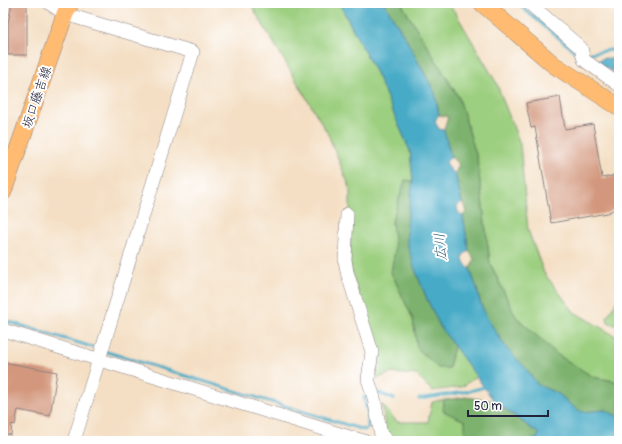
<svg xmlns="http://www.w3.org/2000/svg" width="622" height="444" viewBox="0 0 622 444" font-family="Pangolin,'Klee One',sans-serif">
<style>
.green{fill:#9ccf7f;stroke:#5f785d}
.forest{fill:#7db26e;stroke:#506a54}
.water{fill:#47aac6;stroke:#346680}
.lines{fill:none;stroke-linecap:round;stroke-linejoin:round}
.stream{stroke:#47aac6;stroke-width:3}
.building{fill:#d3977d}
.minor-casing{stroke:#8b8080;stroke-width:14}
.major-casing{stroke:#8b8080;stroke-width:18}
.minor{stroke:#fff;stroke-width:13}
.major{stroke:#ffbb71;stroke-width:17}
.labels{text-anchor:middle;stroke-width:4;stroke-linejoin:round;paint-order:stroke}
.street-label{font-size:13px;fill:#22223b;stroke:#fff}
.water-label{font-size:14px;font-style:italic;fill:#335f7a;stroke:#fff}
</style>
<rect width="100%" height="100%" fill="#fff"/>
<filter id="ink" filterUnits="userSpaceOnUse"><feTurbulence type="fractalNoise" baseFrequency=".025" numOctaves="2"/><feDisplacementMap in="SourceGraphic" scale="8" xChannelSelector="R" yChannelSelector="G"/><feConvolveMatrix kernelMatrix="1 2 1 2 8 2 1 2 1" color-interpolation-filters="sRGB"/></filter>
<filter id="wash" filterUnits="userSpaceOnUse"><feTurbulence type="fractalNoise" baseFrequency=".012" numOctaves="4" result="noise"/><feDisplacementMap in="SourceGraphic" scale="16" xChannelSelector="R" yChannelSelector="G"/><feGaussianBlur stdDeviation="0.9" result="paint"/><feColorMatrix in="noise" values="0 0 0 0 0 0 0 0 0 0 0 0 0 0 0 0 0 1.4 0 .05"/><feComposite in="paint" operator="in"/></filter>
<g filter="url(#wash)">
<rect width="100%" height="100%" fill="#f4dfc4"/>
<path class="green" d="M 250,3 L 339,3 L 377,75 L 396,118 L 410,151 L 413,181 L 405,181 L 392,221 L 395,250 L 391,272 L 413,319 L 417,348 L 449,368 L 454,346 L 477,376 L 462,387 L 432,391 L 417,375 L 391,373 L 376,379 L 378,354 L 350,268 L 350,188 L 328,134 Z
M 401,3 L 447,3 L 455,12 L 496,82 L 520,144 L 528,230 L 544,273 L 574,312 L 619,338 L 619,382 L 593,377 L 558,355 L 516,317 L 490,263 L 477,158 L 459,98 Z
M 619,297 L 619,327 L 608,322 L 607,317 Z
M 444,400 L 444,411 L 465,421 L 481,441 L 387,441 L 382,404 L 397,422 L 428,422 L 432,402 Z"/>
<path class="forest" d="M 384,3 L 401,3 L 459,98 L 477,158 L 490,263 L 516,317 L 558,355 L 593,377 L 619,382 L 619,417 L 606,410 L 582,412 L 572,406 L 559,394 L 538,385 L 524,366 L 507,349 L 486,316 L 480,302 L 477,289 L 470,269 L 474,259 L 469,251 L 463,216 L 467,211 L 462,202 L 455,173 L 459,165 L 451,157 L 444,130 L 448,117 L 439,115 L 435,93 L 406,39 Z
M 405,180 L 413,181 L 407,222 L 414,267 L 427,299 L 441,328 L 454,346 L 449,368 L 438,368 L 417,348 L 413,319 L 391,272 L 395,250 L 392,221 Z
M 466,397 L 494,401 L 539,434 L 537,438 L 530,441 L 481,441 L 465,434 L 465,421 L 443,411 L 444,400 Z"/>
<path class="water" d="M 339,3 L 384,3 L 406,39 L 435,93 L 439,115 L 437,117 L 435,122 L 439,129 L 444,130 L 451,157 L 446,162 L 451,171 L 455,173 L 462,202 L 457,206 C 457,211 459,214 463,216 L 469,251 L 463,255 L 463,260 L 466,265 L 470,269 L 477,289 L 480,302 L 486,316 L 507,349 L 524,366 L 538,385 L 559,394 L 572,406 L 582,412 L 606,410 L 619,417 L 619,441 L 530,441 L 537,438 L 539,434 L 494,401 L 441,328 L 427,299 L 414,267 L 407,243 L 407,222 L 413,181 L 410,151 L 377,75 Z
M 605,58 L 618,59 L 619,71 L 612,71 L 598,64 L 599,60 Z"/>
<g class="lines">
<path class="stream" d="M 517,3 L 577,53
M 590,53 L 619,49
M 3,320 L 99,349
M 104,351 L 364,430 L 368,428 L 368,415 L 364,397 L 370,396
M 377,394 L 379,393 L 394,399
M 419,399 L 470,391 L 488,386"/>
</g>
<g id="blocks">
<path class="building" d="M 12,3 L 27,3 L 27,55 L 8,55 L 8,23 Z
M 560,97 L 565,129 L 593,124 L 602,178 L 616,175 L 619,192 L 619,207 L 607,213 L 551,223 L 535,127 L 531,128 L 526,103 Z
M 3,362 L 57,372 L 50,416 L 18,410 L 15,425 L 12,424 L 11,435 L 3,434 Z"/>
</g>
</g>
<g filter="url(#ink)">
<use href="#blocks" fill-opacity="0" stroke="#8b8080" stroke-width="1"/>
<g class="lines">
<g class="minor-casing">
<path id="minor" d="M 49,3 L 65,14 L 193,52 L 74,441
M 529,3 L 581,48 L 584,60 L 619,85
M 347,214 L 345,260 L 347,272 L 372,352 L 368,379 L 374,398 L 381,435 L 388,441
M 3,330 L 346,436 L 344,441
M 346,436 L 364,441"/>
</g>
<g class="major-casing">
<path id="major" d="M 482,3 L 554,65 L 619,107
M 3,192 L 65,14 L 70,3"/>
</g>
<use href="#minor" class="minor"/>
<use href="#major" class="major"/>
</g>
</g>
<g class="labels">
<g class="street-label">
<text transform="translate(36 97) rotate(-71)" y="5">坂口藤吉線</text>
</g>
<g class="water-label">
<text transform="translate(440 247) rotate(-94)" y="5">広川</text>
</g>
</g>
<rect width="622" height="444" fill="none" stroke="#fff" stroke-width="16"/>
<path d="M468 410v6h80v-6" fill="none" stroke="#22223b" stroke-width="2"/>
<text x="474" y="410" font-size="12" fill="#22223b" stroke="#ffffff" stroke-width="3" paint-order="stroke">50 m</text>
</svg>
